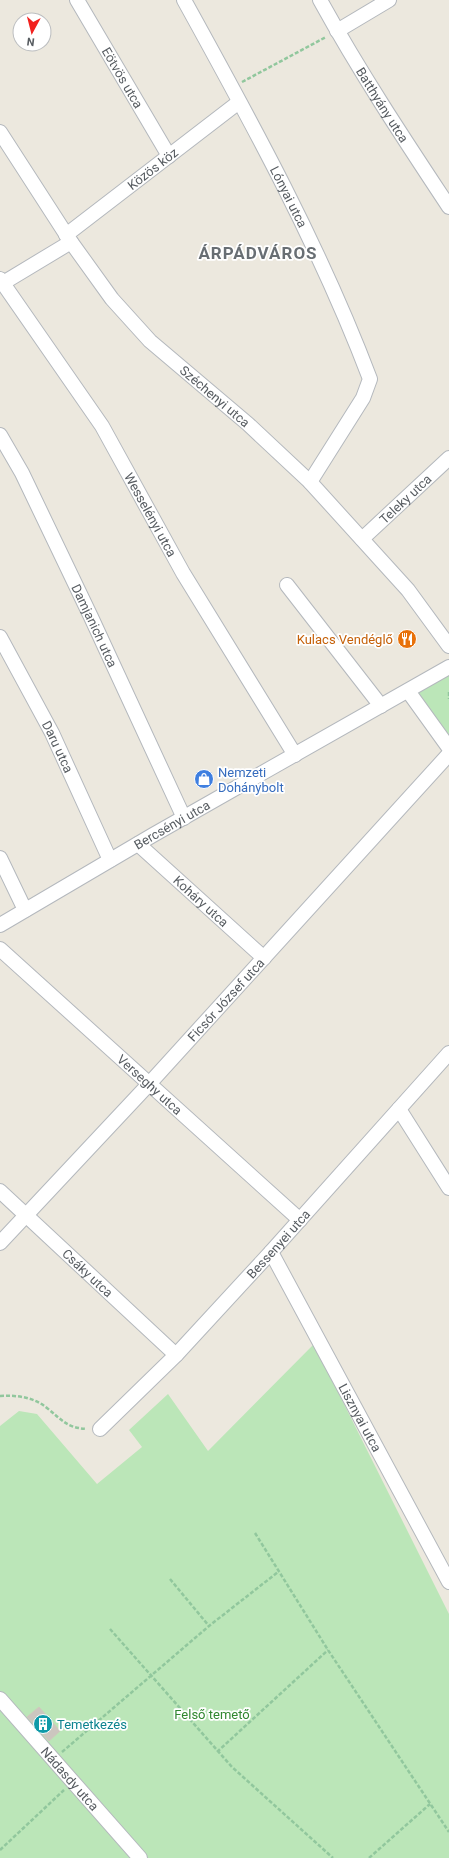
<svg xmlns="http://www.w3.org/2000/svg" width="449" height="1858" viewBox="0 0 449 1858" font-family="Roboto,sans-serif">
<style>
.green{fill:#bbe6b8}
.building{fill:#ccc6bf;stroke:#d1c9bc}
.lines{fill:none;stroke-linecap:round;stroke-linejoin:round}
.minor-casing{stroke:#b4b8bd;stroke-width:16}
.path{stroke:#91c79d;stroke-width:2.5;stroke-dasharray:4 2;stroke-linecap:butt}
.minor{stroke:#fff;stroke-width:14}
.labels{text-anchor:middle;stroke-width:3.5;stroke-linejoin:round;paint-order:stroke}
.street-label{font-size:13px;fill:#575c61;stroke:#fff}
.food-label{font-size:13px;fill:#c56008;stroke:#fff;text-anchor:end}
.shop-label{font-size:13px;fill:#366cbe;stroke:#fff;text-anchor:start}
.park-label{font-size:13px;fill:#318730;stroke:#fff}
.culture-label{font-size:13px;fill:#0d838f;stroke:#fff;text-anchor:start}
.district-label{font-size:17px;font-weight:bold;letter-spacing:1px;fill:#686e73;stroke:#fff}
</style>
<rect width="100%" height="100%" fill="#ece8de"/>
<path class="green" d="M 449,667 L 449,747 L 408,691 Z
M 314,1344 L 449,1614 L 449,1858 L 0,1858 L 0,1426 L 19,1411 L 37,1414 L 97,1484 L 142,1447 L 129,1430 L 168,1394 L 208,1451 Z"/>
<path class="building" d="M 39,1707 L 60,1731 L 49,1741 L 27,1717 Z"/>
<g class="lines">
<g class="minor-casing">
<g id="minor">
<path id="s1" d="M 77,0 L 169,156"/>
<path id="s2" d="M 184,0 C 252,123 320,247 370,379 L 363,398 L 310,482"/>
<path id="s3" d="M 320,0 C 359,71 404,139 449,207"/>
<path d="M 337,31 L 389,0"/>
<path id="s4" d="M 0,132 L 71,242 L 112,299 L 150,341 L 248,424 L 310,482 L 408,590 L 449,646"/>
<path id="s5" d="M 66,235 L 239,102"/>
<path id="s6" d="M 0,279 L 102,426 L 183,573 L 295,755"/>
<path d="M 3,283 L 71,242"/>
<path id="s7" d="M 0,435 L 22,473 L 91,617 L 184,818"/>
<path id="s8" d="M 362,539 L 449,458"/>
<path d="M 287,585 L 381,706"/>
<path id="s9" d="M 0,637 L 52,733 L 110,860"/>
<path d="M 408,691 L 449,748"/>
<path id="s10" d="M 138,844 L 264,958"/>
<path d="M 0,858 L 25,910"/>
<path id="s11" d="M 0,925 L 153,835 L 449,667"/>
<path id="s12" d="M 0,949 L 300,1220"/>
<path d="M 399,1109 L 449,1188"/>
<path id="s13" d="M 0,1191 L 176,1355"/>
<path id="s14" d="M 0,1243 L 149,1084 L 449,754"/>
<path id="s15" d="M 271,1252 L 449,1582"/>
<path id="s16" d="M 100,1429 L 176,1355 L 271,1252 L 449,1053"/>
<path id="s17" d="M 0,1699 L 140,1858"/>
</g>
</g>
<path class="path" d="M 242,82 L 326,37
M 449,692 L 449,699
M 0,1396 C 17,1395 34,1397 47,1408 C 62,1420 67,1428 87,1429
M 255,1533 L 328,1650 L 449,1832
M 170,1579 L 209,1626
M 110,1629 L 232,1767 L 333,1858
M 62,1752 L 209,1626 L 278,1572
M 217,1752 L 328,1650
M 0,1850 L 64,1790
M 369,1858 L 430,1804"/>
<use href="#minor" class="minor"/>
</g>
<defs>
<g id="restaurant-disc" transform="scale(1)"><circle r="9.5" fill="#e8710a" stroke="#fff"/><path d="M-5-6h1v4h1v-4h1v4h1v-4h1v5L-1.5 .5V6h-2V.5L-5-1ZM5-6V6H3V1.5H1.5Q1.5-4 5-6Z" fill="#fff"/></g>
<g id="shop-disc" transform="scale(1)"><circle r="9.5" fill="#3f7fe0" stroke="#fff"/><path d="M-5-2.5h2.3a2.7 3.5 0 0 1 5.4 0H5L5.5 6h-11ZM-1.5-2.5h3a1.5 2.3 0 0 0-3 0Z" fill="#fff"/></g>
<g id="building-disc" transform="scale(1)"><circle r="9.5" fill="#0f9aa8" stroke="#fff"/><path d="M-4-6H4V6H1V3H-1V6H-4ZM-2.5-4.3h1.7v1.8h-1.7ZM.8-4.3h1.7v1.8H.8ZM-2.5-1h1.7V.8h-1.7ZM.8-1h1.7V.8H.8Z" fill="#fff"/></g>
</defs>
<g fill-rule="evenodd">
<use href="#restaurant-disc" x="407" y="639"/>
<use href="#shop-disc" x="204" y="779"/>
<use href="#building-disc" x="43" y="1724"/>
</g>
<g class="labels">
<g class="street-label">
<text dy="5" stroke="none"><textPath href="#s1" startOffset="90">Eötvös utca</textPath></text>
<text dy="5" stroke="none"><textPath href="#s3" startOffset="122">Batthyány utca</textPath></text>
<text dy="5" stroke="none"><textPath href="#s5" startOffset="109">Közös köz</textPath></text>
<text dy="5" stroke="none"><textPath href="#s2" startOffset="223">Lónyai utca</textPath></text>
<text dy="5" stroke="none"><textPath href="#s4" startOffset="343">Széchenyi utca</textPath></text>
<text dy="5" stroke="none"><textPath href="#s8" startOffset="59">Teleky utca</textPath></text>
<text dy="5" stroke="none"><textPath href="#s6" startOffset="280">Wesselényi utca</textPath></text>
<text dy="5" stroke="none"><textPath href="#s7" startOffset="213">Damjanich utca</textPath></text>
<text dy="5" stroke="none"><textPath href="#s9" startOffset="124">Daru utca</textPath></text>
<text dy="5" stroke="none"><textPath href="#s11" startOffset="199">Bercsényi utca</textPath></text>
<text dy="5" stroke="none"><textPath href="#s10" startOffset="85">Koháry utca</textPath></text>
<text dy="5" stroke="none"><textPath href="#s14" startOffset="332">Ficsór József utca</textPath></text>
<text dy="5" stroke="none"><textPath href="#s12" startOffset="202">Verseghy utca</textPath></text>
<text dy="5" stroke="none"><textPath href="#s16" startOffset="257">Bessenyei utca</textPath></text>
<text dy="5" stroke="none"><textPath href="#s13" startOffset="120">Csáky utca</textPath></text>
<text dy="5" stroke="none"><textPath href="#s15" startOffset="188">Lisznyai utca</textPath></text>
<text dy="5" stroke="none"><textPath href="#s17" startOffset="106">Nádasdy utca</textPath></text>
</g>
<g class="food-label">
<text x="393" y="644">Kulacs Vendéglő</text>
</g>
<g class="shop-label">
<text x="218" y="777">Nemzeti<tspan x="218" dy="15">Dohánybolt</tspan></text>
</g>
<g class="park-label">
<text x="212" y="1719">Felső temető</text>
</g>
<g class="culture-label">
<text x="57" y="1729">Temetkezés</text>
</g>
<g class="district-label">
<text x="258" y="259">ÁRPÁDVÁROS</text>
</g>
</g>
<g transform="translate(32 32) rotate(187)"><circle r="19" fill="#ffffff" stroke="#bcbec0"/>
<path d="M0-3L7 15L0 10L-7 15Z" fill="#f2211e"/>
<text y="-6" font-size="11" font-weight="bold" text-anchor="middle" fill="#575c61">N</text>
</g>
</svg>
